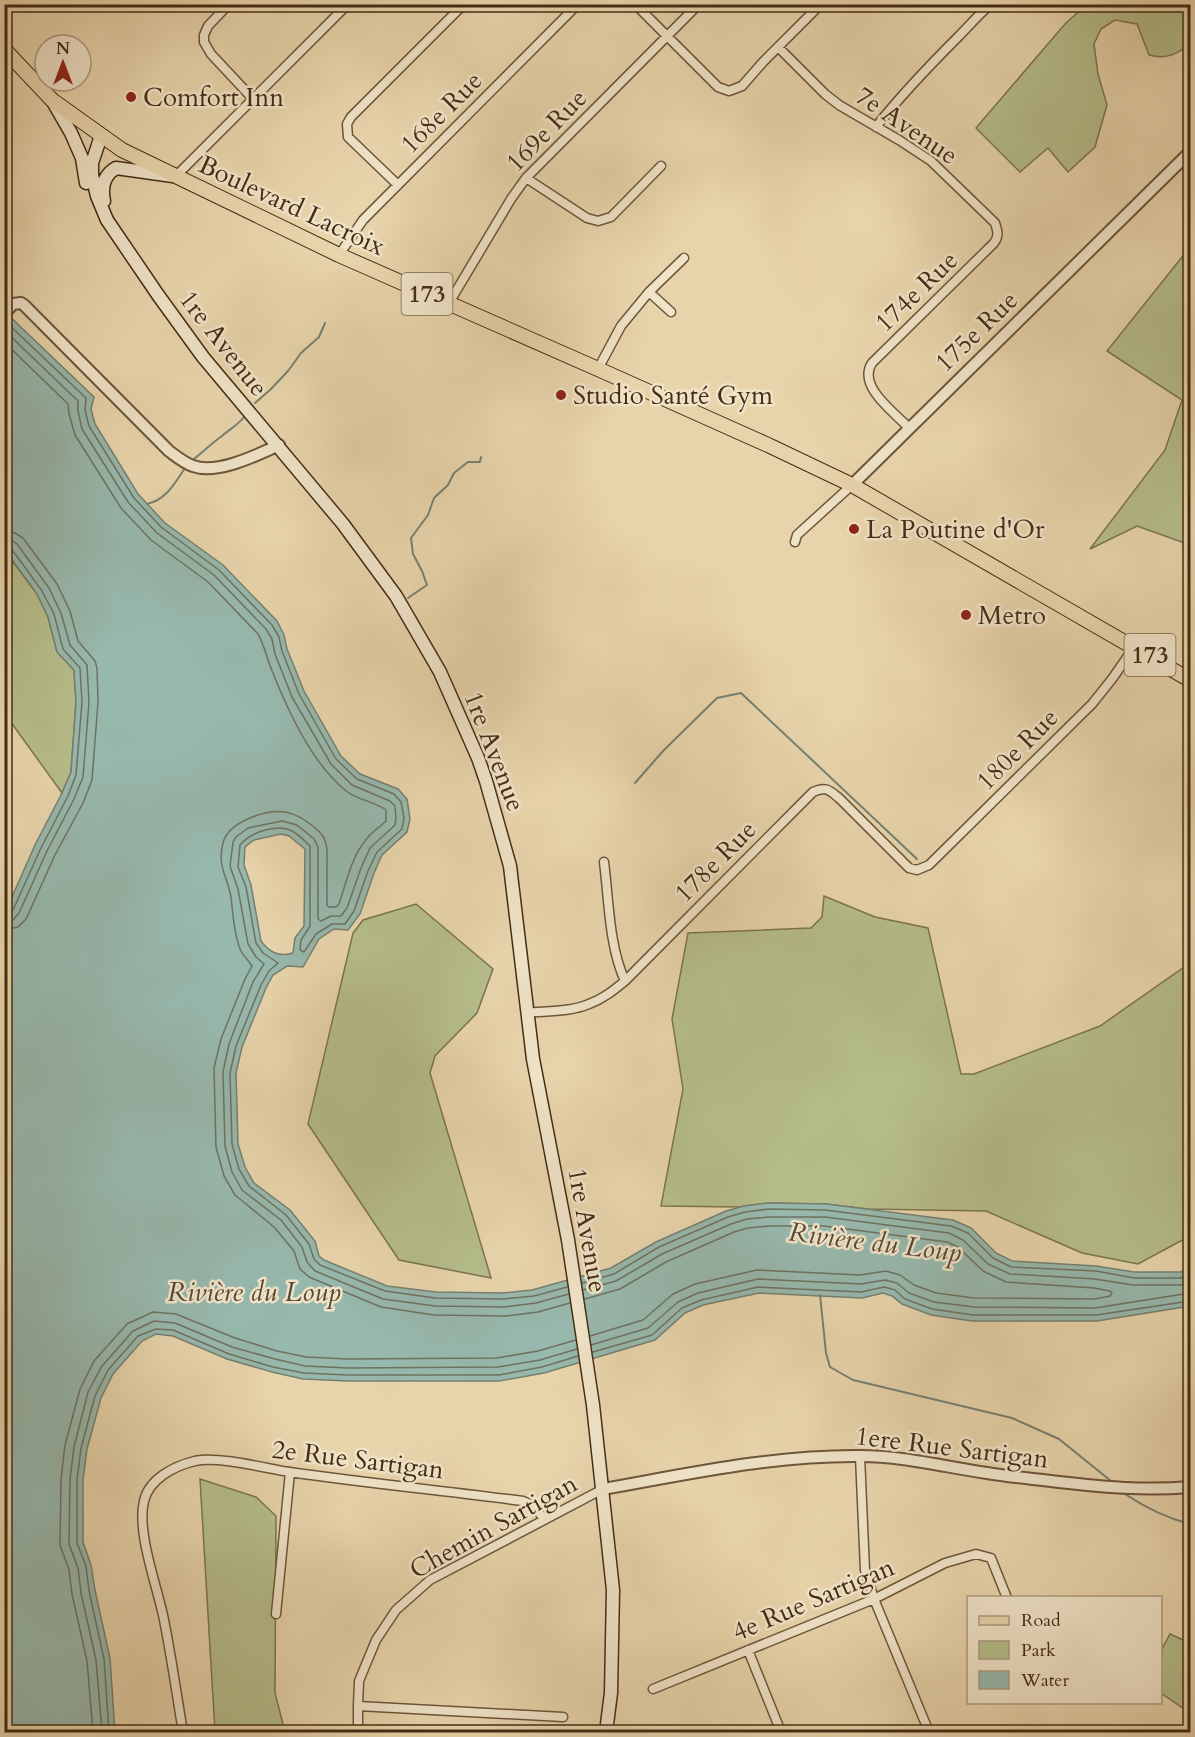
<svg xmlns="http://www.w3.org/2000/svg" width="1195" height="1737" viewBox="0 0 1195 1737" font-family="Cardo,serif">
<style>
.green{fill:#b5bd8a;stroke:#7c744f;stroke-width:1.5}
.water{fill:#97b8ad;stroke:#768070;stroke-width:1.5;fill-rule:evenodd}
.lines{fill:none;stroke-linecap:round;stroke-linejoin:round}
.shore{stroke:#6e7260;stroke-width:1.5}
.stream{stroke:#768070;stroke-width:2}
.minor-casing{stroke:#6d563a;stroke-width:11}
.tertiary-casing{stroke:#6d563a;stroke-width:14}
.secondary-casing{stroke:#442c14;stroke-width:15}
.primary-casing{stroke:#442c14;stroke-width:16}
.minor{stroke:#f0e3c8;stroke-width:8}
.tertiary{stroke:#f0e3c8;stroke-width:10}
.secondary{stroke:#f0e3c8;stroke-width:12}
.primary{stroke:#e8d4ab;stroke-width:14}
.poi-dot{fill:#8f2418;stroke:#f0e3c8;stroke-width:2}
.labels{text-anchor:middle;stroke-width:5;stroke-linejoin:round;paint-order:stroke}
.shield{fill:#f0e3c8;stroke:#78634a;stroke-width:1.5}
.shield-label{font-size:24px;font-weight:bold;fill:#442c14}
.poi-label{font-size:26px;fill:#442c14;stroke:#f0e3c8;text-anchor:start}
.street-label{font-size:26px;fill:#442c14;stroke:#f0e3c8}
.water-label{font-size:27px;font-style:italic;fill:#554833;stroke:#f0e3c8}
</style>
<rect width="100%" height="100%" fill="#e8d4ab"/>
<filter id="stains"><feTurbulence type="fractalNoise" baseFrequency=".00333" numOctaves="4"/><feColorMatrix values="0 0 0 0 .2 0 0 0 0 .09 0 0 0 0 .02 0 0 0 .5 -.17"/></filter>
<radialGradient id="worn" r=".72"><stop offset=".6" stop-color="#630" stop-opacity="0"/><stop offset="1" stop-color="#630" stop-opacity=".3"/></radialGradient>
<path class="green" d="M 1087,4 L 1190,5 L 1190,44 C 1177,54 1166,60 1149,55 L 1137,24 L 1115,20 L 1101,29 L 1094,44 L 1098,74 L 1107,105 L 1095,147 L 1068,172 L 1048,148 L 1020,172 L 976,128 L 1065,24 Z
M 1190,247 L 1190,545 L 1137,526 L 1090,549 L 1165,450 L 1182,400 L 1107,351 Z
M 4,550 L 37,594 L 48,617 L 57,652 L 74,670 L 76,702 L 71,772 L 62,793 L 5,714 Z
M 824,896 L 875,917 L 928,928 L 961,1074 L 974,1074 L 1100,1026 L 1190,963 L 1190,1236 L 1138,1264 L 1082,1253 L 986,1211 L 868,1209 L 826,1204 L 768,1203 L 739,1207 L 661,1206 L 683,1089 L 672,1019 L 688,933 L 811,928 L 822,917 Z
M 416,904 L 493,969 L 477,1013 L 435,1056 L 430,1073 L 491,1278 L 399,1260 L 308,1124 L 353,933 L 363,920 Z
M 200,1479 L 256,1497 L 276,1516 L 275,1693 L 285,1732 L 215,1732 Z
M 1170,1634 L 1190,1643 L 1190,1713 L 1161,1693 L 1161,1651 Z"/>
<path class="water" d="M 4,311 L 94,397 L 91,409 L 95,424 L 138,494 L 165,523 L 223,565 L 277,621 L 284,635 L 287,649 L 304,691 L 341,756 L 360,774 L 398,789 L 407,799 L 410,819 L 407,832 L 382,855 L 374,873 L 360,914 L 348,930 L 334,929 L 319,939 L 303,967 L 287,966 L 273,975 L 266,988 L 242,1047 L 236,1073 L 238,1144 L 245,1167 L 254,1183 L 290,1210 L 315,1241 L 319,1256 L 324,1260 L 387,1286 L 436,1292 L 502,1293 L 532,1290 L 611,1268 L 656,1242 L 726,1211 L 744,1206 L 768,1203 L 826,1204 L 953,1220 L 971,1228 L 996,1253 L 1012,1261 L 1096,1266 L 1134,1272 L 1181,1272 L 1190,1266 L 1190,1306 L 1097,1321 L 972,1321 L 931,1315 L 902,1304 L 892,1296 L 883,1293 L 862,1298 L 759,1293 L 703,1305 L 685,1313 L 655,1340 L 544,1373 L 499,1381 L 348,1381 L 303,1379 L 272,1372 L 227,1359 L 173,1336 L 156,1334 L 142,1341 L 113,1374 L 101,1398 L 87,1449 L 83,1480 L 83,1542 L 91,1565 L 95,1590 L 110,1658 L 115,1732 L 5,1732 L 5,913 L 35,845 L 62,793 L 71,772 L 76,702 L 74,670 L 57,652 L 48,617 L 37,594 L 5,550 ZM 281,834 L 289,836 L 305,849 L 304,926 L 295,938 L 293,953 C 279,957 270,953 261,941 L 251,885 L 244,865 L 245,847 L 254,840 Z"/>
<g class="lines">
<path class="shore" d="M 5,321 L 86,398 L 85,410 L 89,426 L 134,498 L 161,527 L 219,570 L 272,625 L 279,637 L 282,651 L 299,694 L 336,759 L 357,779 L 394,794 L 401,802 L 404,818 L 402,829 L 377,852 L 368,871 L 354,911 L 345,924 L 332,924 L 316,934 L 304,952 L 300,950 L 301,940 L 310,926 L 310,846 C 304,840 297,833 290,830 C 274,824 250,833 240,845 L 238,867 L 246,887 L 256,943 L 263,953 L 278,963 L 269,971 L 261,985 L 236,1046 L 230,1073 L 232,1144 L 239,1169 L 249,1186 L 286,1215 L 309,1244 L 314,1259 L 320,1265 L 385,1291 L 435,1298 L 503,1299 L 534,1296 L 567,1287
M 4,330 L 78,401 L 78,411 L 82,429 L 128,502 L 157,533 L 214,575 L 266,629 L 272,639 L 275,654 L 292,697 L 331,764 L 352,785 L 390,801 L 395,806 L 396,818 L 395,825 L 370,848 L 361,868 L 347,908 L 341,916 L 331,916 L 321,921 L 318,919 L 318,847 L 314,839 L 297,825 L 282,821 L 248,828 L 236,837 L 233,842 L 230,866 L 238,889 L 248,944 L 256,957 L 264,964 L 253,982 L 229,1044 L 223,1072 L 225,1146 L 232,1172 L 242,1190 L 281,1220 L 302,1247 L 307,1262 L 315,1271 L 383,1299 L 435,1306 L 504,1307 L 536,1303 L 569,1294
M 4,342 L 68,404 L 69,414 L 75,435 L 121,508 L 151,540 L 208,582 L 258,634 C 265,646 267,660 273,673 C 288,711 313,764 345,790 C 356,800 374,801 386,810 L 386,821 C 379,828 370,833 365,841 C 351,858 346,884 339,904 L 336,907 L 329,907 L 327,905 L 327,850 C 326,839 322,833 314,827 C 305,820 297,814 285,812 C 266,809 228,822 223,843 C 217,867 227,875 231,897 C 233,913 234,937 241,951 C 244,957 249,961 252,966 L 245,979 L 221,1039 L 214,1068 L 216,1147 L 224,1176 L 235,1195 L 274,1227 L 294,1251 L 300,1269 L 309,1277 L 381,1307 L 434,1315 L 505,1316 L 538,1312 L 570,1303
M 4,531 L 15,533 L 23,538 L 57,584 L 70,611 L 78,641 L 95,661 L 97,668 L 98,702 L 92,780 L 83,803 L 55,855 L 26,919 L 18,927 L 4,930
M 4,540 L 11,540 L 17,544 L 49,588 L 61,613 L 70,645 L 87,665 L 89,702 L 83,777 L 74,799 L 47,851 L 19,913 L 13,920 L 4,921
M 4,547 L 10,548 L 16,555 L 42,591 L 54,614 L 63,649 L 80,668 L 82,702 L 76,775 L 68,796 L 41,848 L 13,910 L 9,913 L 4,914
M 582,1283 L 614,1274 L 659,1247 L 728,1217 L 745,1212 L 769,1209 L 825,1210 L 951,1226 L 968,1233 L 993,1258 L 1011,1267 L 1096,1271 L 1134,1278 L 1181,1278 L 1190,1273
M 583,1290 L 616,1281 L 662,1254 L 731,1224 L 747,1219 L 769,1217 L 825,1217 L 949,1233 L 963,1240 L 988,1264 L 1010,1274 L 1095,1279 L 1133,1285 L 1181,1285 L 1190,1282
M 585,1299 L 620,1289 L 666,1262 L 734,1232 L 748,1228 L 769,1226 L 824,1226 L 947,1242 L 958,1247 L 983,1271 L 1006,1282 L 1094,1288 L 1110,1291 L 1112,1293 L 1110,1296 L 1095,1299 L 974,1298 L 936,1293 L 914,1285 L 900,1275 L 886,1271 L 860,1275 L 757,1270 L 695,1284 L 673,1294 L 643,1320 L 590,1336
M 591,1345 L 648,1328 L 678,1302 L 698,1293 L 758,1279 L 861,1284 L 885,1280 L 897,1283 L 909,1293 L 934,1302 L 974,1307 L 1095,1308 L 1190,1293
M 593,1352 L 652,1335 L 682,1308 L 701,1300 L 758,1287 L 861,1292 L 884,1287 L 895,1290 L 905,1299 L 932,1309 L 973,1315 L 1096,1315 L 1190,1301
M 93,1732 L 87,1661 L 72,1594 L 69,1570 L 60,1545 L 61,1479 L 65,1445 L 80,1389 L 94,1361 L 127,1324 L 153,1312 L 176,1314 L 235,1338 L 277,1351 L 306,1357 L 348,1359 L 497,1358 L 538,1351 L 576,1340
M 102,1732 L 96,1660 L 81,1593 L 78,1568 L 69,1544 L 70,1479 L 74,1447 L 88,1392 L 102,1366 L 133,1331 L 154,1321 L 175,1323 L 232,1347 L 275,1359 L 305,1366 L 348,1368 L 498,1367 L 540,1360 L 577,1349
M 109,1732 L 104,1659 L 89,1591 L 86,1566 L 77,1543 L 77,1480 L 81,1448 L 95,1396 L 108,1370 L 138,1336 L 156,1329 L 173,1330 L 229,1354 L 273,1367 L 304,1373 L 348,1375 L 499,1375 L 542,1367 L 578,1356"/>
<path class="stream" d="M 255,403 L 270,390 L 288,371 L 301,353 L 319,337 L 325,323
M 194,459 C 204,451 212,443 222,436 C 231,428 237,426 245,416
M 147,504 C 166,500 175,483 185,468
M 408,598 L 427,585 L 422,571 L 413,554 L 411,538 L 428,515 L 434,498 L 448,485 L 454,473 L 468,462 L 480,462 L 481,457
M 635,783 L 663,751 L 717,698 L 741,693 L 917,859
M 820,1295 L 826,1353 L 830,1367 L 853,1380 L 1012,1418 L 1059,1439 L 1111,1481
M 1125,1494 C 1146,1508 1166,1518 1190,1524"/>
<g class="minor-casing">
<path id="minor" d="M 229,4 L 208,26 L 204,35 L 204,42 L 211,54 L 254,100
M 635,4 L 718,87 L 729,91 L 742,86 L 764,61 L 821,4
M 779,48 L 825,94 L 839,105 L 899,140 L 931,161 L 995,223 C 998,232 999,236 994,243 L 872,363 C 857,386 894,412 909,428
M 876,127 C 901,95 929,66 958,37 C 969,26 979,14 991,4
M 176,176 L 348,4
M 526,178 L 587,218 L 598,221 L 611,217 L 661,166
M 398,185 L 348,137 L 347,124 L 351,117 L 464,4
M 339,255 L 363,220 L 578,4
M 649,292 L 671,312
M 449,303 L 511,199 L 526,178 L 699,4
M 598,369 L 621,326 L 649,292 L 684,258
M 795,542 L 797,535 L 852,485
M 604,862 C 609,901 609,946 625,981
M 527,1013 C 547,1011 570,1012 589,1004 C 603,999 614,990 625,981 L 813,792 C 826,786 829,790 839,798 L 909,868 L 917,870 L 929,865 L 1092,704 L 1112,679 L 1135,646
M 860,1456 L 865,1570 L 874,1599 L 929,1732
M 276,1614 L 290,1472
M 748,1650 L 781,1732
M 653,1689 L 874,1599 L 945,1563 L 976,1554 L 991,1558 L 1007,1598
M 358,1706 L 563,1717
M 183,1732 C 177,1697 172,1661 165,1625 C 159,1590 136,1534 144,1501 C 149,1479 174,1466 195,1461 C 219,1456 264,1468 289,1472 C 367,1483 445,1491 523,1501 L 534,1506 L 544,1519
M 358,1732 L 358,1706 L 359,1681 L 376,1640 L 396,1610 L 430,1580 L 603,1489"/>
</g>
<g class="tertiary-casing">
<path id="tertiary" d="M 4,314 L 13,304 L 21,303 L 24,305 L 169,451 C 177,457 184,463 193,466 C 217,475 257,455 279,445
M 852,485 L 1190,152
M 603,1489 C 688,1474 774,1455 860,1456 C 903,1456 945,1467 987,1473 C 1011,1477 1035,1479 1059,1482 C 1103,1487 1146,1491 1190,1487"/>
</g>
<g class="secondary-casing">
<path id="secondary" d="M 52,100 L 71,133 L 82,158 L 86,183
M 101,136 L 92,163 L 92,175 L 97,196 L 107,220 L 158,295 L 203,357 L 343,524 L 396,596 L 440,672 L 478,758 L 486,781 L 510,866 L 533,1059 L 568,1240 L 593,1405 L 613,1590 L 611,1693 L 606,1732
M 104,201 C 101,187 104,175 116,168 L 173,176"/>
</g>
<g class="primary-casing">
<path id="primary" d="M 4,49 L 52,100 L 122,150 L 339,255 L 598,369 L 768,445 L 852,485 L 1190,680"/>
</g>
<use href="#minor" class="minor"/>
<use href="#tertiary" class="tertiary"/>
<use href="#secondary" class="secondary"/>
<use href="#primary" class="primary"/>
</g>
<g class="poi-dot">
<circle cx="131" cy="97" r="6"/>
<circle cx="561" cy="395" r="6"/>
<circle cx="854" cy="529" r="6"/>
<circle cx="966" cy="615" r="6"/>
</g>
<g class="labels">
<g class="shield">
<rect x="401.5" y="273" width="51" height="42" rx="4.5"/>
<rect x="1124.5" y="634" width="51" height="42" rx="4.5"/>
</g>
<g class="shield-label">
<text x="427" y="302">173</text>
<text x="1150" y="663">173</text>
</g>
<g class="poi-label">
<text x="143" y="106">Comfort Inn</text>
<text x="573" y="404">Studio Santé Gym</text>
<text x="866" y="538">La Poutine d'Or</text>
<text x="978" y="624">Metro</text>
</g>
<g class="street-label">
<text transform="translate(441 112) rotate(-45)" y="9">168e Rue</text>
<text transform="translate(907 125) rotate(34)" y="9">7e Avenue</text>
<text transform="translate(546 130) rotate(-46)" y="9">169e Rue</text>
<text transform="translate(292 205) rotate(25)" y="9">Boulevard Lacroix</text>
<text transform="translate(916 291) rotate(-44)" y="9">174e Rue</text>
<text transform="translate(976 331) rotate(-44)" y="9">175e Rue</text>
<text transform="translate(224 343) rotate(52)" y="9">1re Avenue</text>
<text transform="translate(1017 749) rotate(-45)" y="9">180e Rue</text>
<text transform="translate(495 751) rotate(69)" y="9">1re Avenue</text>
<text transform="translate(715 861) rotate(-45)" y="9">178e Rue</text>
<text transform="translate(588 1230) rotate(80)" y="9">1re Avenue</text>
<text transform="translate(952 1447) rotate(7)" y="9">1ere Rue Sartigan</text>
<text transform="translate(358 1459) rotate(7)" y="9">2e Rue Sartigan</text>
<text transform="translate(493 1526) rotate(-29)" y="9">Chemin Sartigan</text>
<text transform="translate(813 1599) rotate(-23)" y="9">4e Rue Sartigan</text>
</g>
<g class="water-label">
<text transform="translate(875 1242) rotate(7)" y="9">Rivière du Loup</text>
<text x="254" y="1301">Rivière du Loup</text>
</g>
</g>
<rect width="1195" height="1737" fill="none" stroke="#e8d4ab" stroke-width="24"/>
<rect x="6" y="6" width="1183" height="1725" fill="none" stroke="#442c14" stroke-width="3"/>
<rect x="12" y="12" width="1171" height="1713" fill="none" stroke="#442c14" stroke-width="1.5"/>
<rect x="967" y="1596" width="195" height="108" fill="#f0e3c8" stroke="#ab9a80" stroke-width="1.5"/>
<rect x="979" y="1616" width="30" height="9" fill="#e8d4ab" stroke="#ab9a80" stroke-width="1.5"/>
<text x="1021" y="1626" font-size="18" fill="#442c14">Road</text>
<rect x="979" y="1641" width="30" height="18" fill="#b5bd8a" stroke="#ab9a80" stroke-width="1.5"/>
<text x="1021" y="1656" font-size="18" fill="#442c14">Park</text>
<rect x="979" y="1671" width="30" height="18" fill="#97b8ad" stroke="#ab9a80" stroke-width="1.5"/>
<text x="1021" y="1686" font-size="18" fill="#442c14">Water</text>
<g transform="translate(63 63)"><circle r="28" fill="#f0e3c8" stroke="#ab9a80" stroke-width="1.5"/>
<path d="M0-4.5L10 22L0 15L-10 22Z" fill="#8f2418"/>
<text y="-9" font-size="16" font-weight="bold" text-anchor="middle" fill="#442c14">N</text>
</g>
<rect width="100%" height="100%" filter="url(#stains)"/>
<rect width="100%" height="100%" fill="url(#worn)"/>
</svg>
